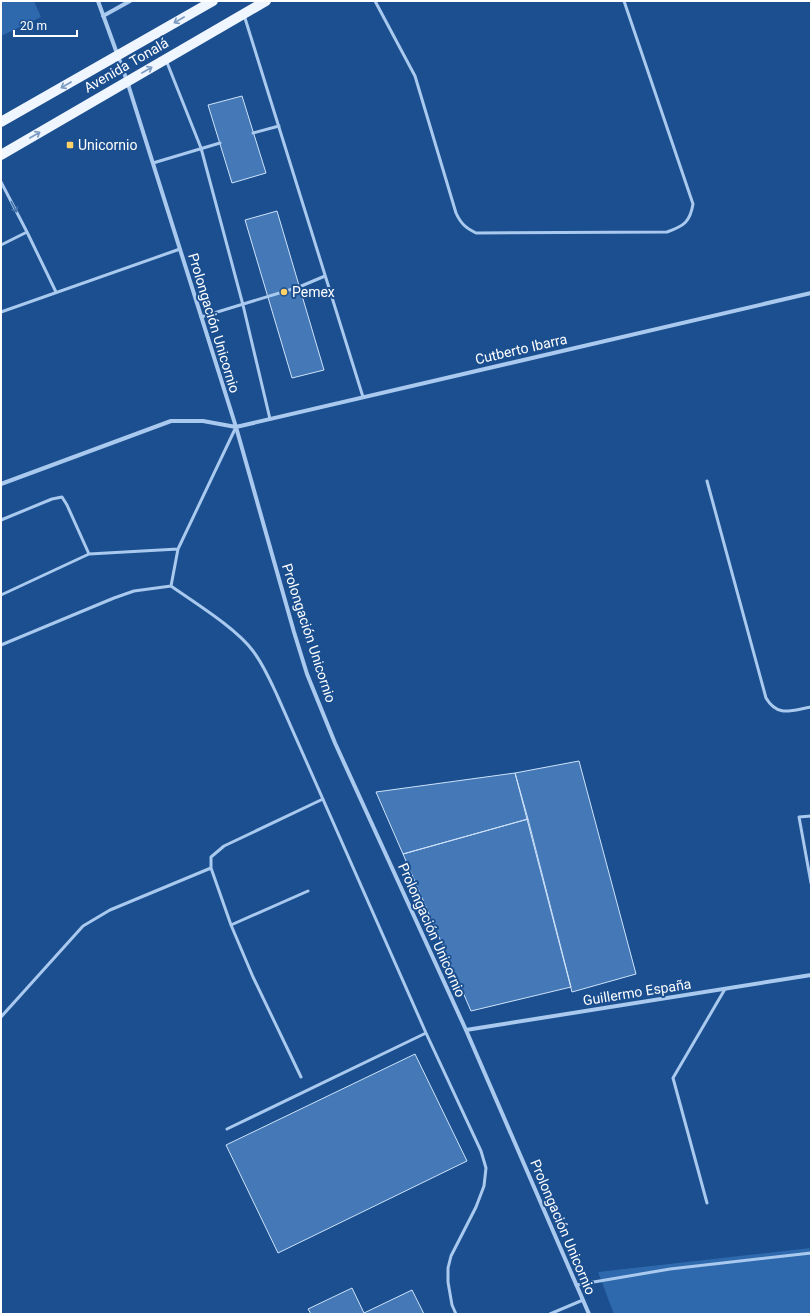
<svg xmlns="http://www.w3.org/2000/svg" width="812" height="1315" viewBox="0 0 812 1315" font-family="Roboto,sans-serif">
<style>
.green{fill:#2e69ad}
.building{fill:#4478b7;stroke:#cfe3fa}
.lines{fill:none;stroke-linecap:round;stroke-linejoin:round}
.service{stroke:#a9c9ee;stroke-width:3}
.minor{stroke:#a9c9ee;stroke-width:4}
.primary{stroke:#f0f6ff;stroke-width:10}
.oneway{stroke:#7b9ac1}
.oneway2{stroke:#4674ac}
.poi-dot{fill:#ffd166;stroke:#1b4f8f;stroke-width:1.5}
.labels{text-anchor:middle;stroke-width:4;stroke-linejoin:round;paint-order:stroke}
.street-label{font-size:14px;fill:#fff;stroke:#1b4f8f}
.poi-label{font-size:14px;fill:#fff;stroke:#1b4f8f;text-anchor:start}
</style>
<rect width="100%" height="100%" fill="#1b4f8f"/>
<path class="green" d="M 1,1 L 34,1 L 41,17 L 1,36 Z
M 811,1248 L 811,1314 L 614,1314 L 598,1272 Z"/>
<path class="building" d="M 242,96 L 266,173 L 232,183 L 208,105 Z
M 277,211 L 324,370 L 292,378 L 245,220 Z
M 579,761 L 636,974 L 572,992 L 515,773 Z
M 515,773 L 528,819 L 403,854 L 376,792 Z
M 528,819 L 571,987 L 471,1011 L 403,854 Z
M 415,1054 L 467,1161 L 278,1253 L 226,1145 Z
M 352,1288 L 364,1313 L 412,1290 L 424,1314 L 311,1314 L 308,1309 Z"/>
<g class="lines">
<path class="service" d="M 375,1 L 415,76 L 456,213 C 461,224 466,228 476,233 L 667,232 C 684,226 690,222 693,204 L 624,1
M 244,15 L 363,397
M 166,60 L 201,148 L 243,305 L 270,419
M 253,133 L 279,126
M 153,163 L 220,143
M 1,182 L 27,232
M 1,245 L 27,232 L 56,292
M 1,312 L 180,249
M 201,317 L 299,287 L 325,276
M 707,481 L 766,698 C 778,718 792,710 811,707
M 1,520 L 52,499 L 62,497 L 67,505 L 89,554
M 171,586 L 178,549 L 236,427
M 1,595 L 89,554 L 178,549
M 1,645 L 114,598 L 134,591 L 171,586 C 195,603 236,628 253,651 C 263,664 270,680 277,695 L 426,1033 L 481,1151 L 486,1168 L 484,1186 L 476,1207 L 451,1256 L 448,1268 L 448,1282 L 452,1305 L 456,1314
M 811,816 L 799,817 L 811,883
M 231,925 L 308,891
M 1,1017 L 83,926 L 110,910 L 211,868
M 301,1077 L 253,977 L 231,925 L 211,868 L 211,857 L 224,846 L 323,799
M 227,1129 L 426,1033
M 707,1203 L 673,1078 L 725,989
M 576,1285 L 670,1269 L 811,1253
M 550,1314 L 583,1300"/>
<path class="minor" d="M 98,1 L 127,81 L 236,427 L 294,632 L 307,674 L 335,743 L 466,1030 L 589,1314
M 103,16 L 130,1
M 1,484 L 171,421 L 203,421 L 236,427 L 811,293
M 466,1030 L 811,975"/>
<path class="primary" d="M 1,122 L 213,1
M 1,155 L 266,1"/>
</g>
<defs><path id="oneway-shaft" d="M-6 0H5M1.5-3L5.5 0L1.5 3" fill="none" stroke-width="1.6" stroke-linecap="round" stroke-linejoin="round"/></defs>
<g class="oneway">
<use href="#oneway-shaft" transform="translate(179 20) rotate(150)"/>
<use href="#oneway-shaft" transform="translate(147 70) rotate(-30)"/>
<use href="#oneway-shaft" transform="translate(66 85) rotate(150)"/>
<use href="#oneway-shaft" transform="translate(35 135) rotate(-30)"/>
</g>
<use class="oneway2" href="#oneway-shaft" transform="translate(14 207) rotate(62)"/>
<g class="poi-dot">
<rect x="66" y="141" width="8" height="8" rx="2"/>
<circle cx="284" cy="292" r="4"/>
</g>
<g class="labels">
<g class="street-label">
<text transform="translate(126 65) rotate(-30)" y="5">Avenida Tonalá</text>
<text transform="translate(214 323) rotate(73)" y="5">Prolongación Unicornio</text>
<text transform="translate(521 349) rotate(-13)" y="5">Cutberto Ibarra</text>
<text transform="translate(309 633) rotate(72)" y="5">Prolongación Unicornio</text>
<text transform="translate(432 930) rotate(66)" y="5">Prolongación Unicornio</text>
<text transform="translate(637 992) rotate(-9)" y="5">Guillermo España</text>
<text transform="translate(563 1227) rotate(67)" y="5">Prolongación Unicornio</text>
</g>
<g class="poi-label">
<text x="78" y="150">Unicornio</text>
<text x="292" y="297">Pemex</text>
</g>
</g>
<rect width="812" height="1315" fill="none" stroke="#ffffff" stroke-width="4"/>
<path d="M14 30v6h63v-6" fill="none" stroke="#ffffff" stroke-width="2"/>
<text x="20" y="30" font-size="12" fill="#ffffff" stroke="#1b4f8f" stroke-width="3" paint-order="stroke">20 m</text>
</svg>
